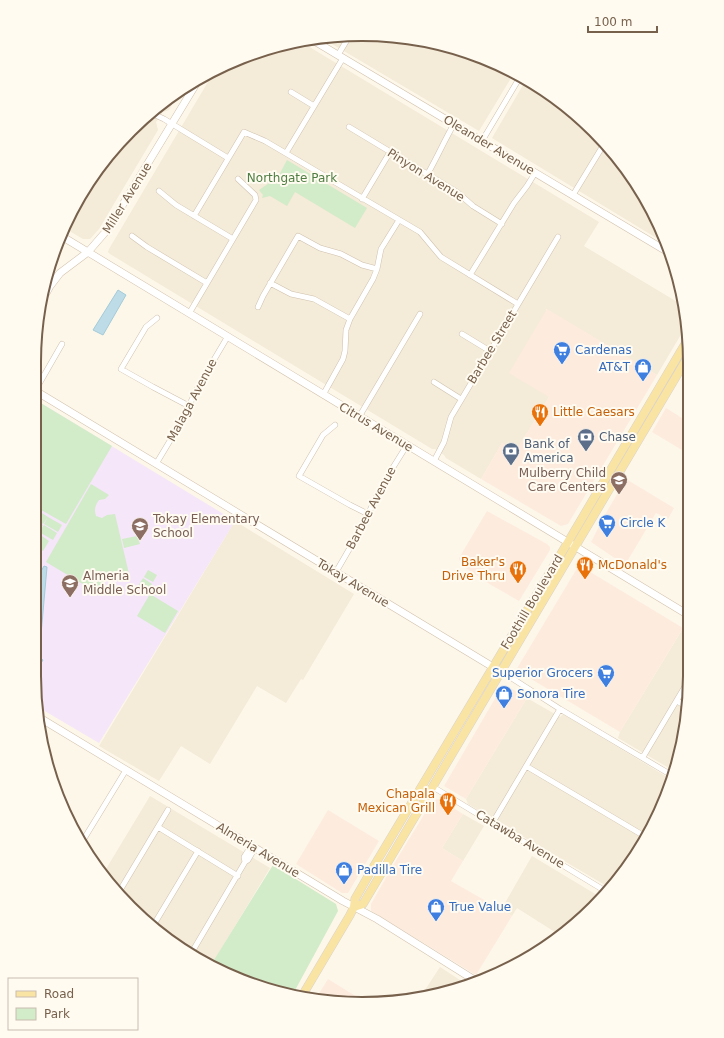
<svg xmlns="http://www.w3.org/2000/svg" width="724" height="1038" viewBox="0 0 724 1038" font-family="'DejaVu Sans',sans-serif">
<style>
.residential{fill:#f4ebd8}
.commercial{fill:#fdebde}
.education{fill:#f5e6f9}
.green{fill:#d2ebc8}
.water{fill:#bedce7;stroke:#a4cbd9}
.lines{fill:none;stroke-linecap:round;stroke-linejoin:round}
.street-casing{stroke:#cfc1ae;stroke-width:6}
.secondary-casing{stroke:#d2c2ad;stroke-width:8}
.primary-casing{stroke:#d9d3cd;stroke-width:9}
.street{stroke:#fff;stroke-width:5}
.secondary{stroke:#fff;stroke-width:7}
.primary{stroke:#fae4a3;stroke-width:8}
.labels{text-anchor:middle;stroke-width:4;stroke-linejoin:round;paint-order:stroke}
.street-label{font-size:12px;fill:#78614c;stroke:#fffbf1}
.park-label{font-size:12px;fill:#4f7e44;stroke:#fffbf1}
.shop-label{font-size:12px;fill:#366cbe;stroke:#fffbf1;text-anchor:start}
.food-label{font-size:12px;fill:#c56008;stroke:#fffbf1;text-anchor:start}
.service-label{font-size:12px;fill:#4e5e75;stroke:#fffbf1;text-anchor:start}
.education-label{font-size:12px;fill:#785e54;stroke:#fffbf1;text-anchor:start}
.rim{fill:none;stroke:#78614c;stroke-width:2}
</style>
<rect width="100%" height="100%" fill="#fdf7ea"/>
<path class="residential" d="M 362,34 L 426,40 L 488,59 L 514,73 L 479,131 L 322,38 Z
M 298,40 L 599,222 L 584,246 L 684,306 L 686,326 L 657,375 L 546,309 L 549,397 L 516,451 L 502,443 L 481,479 L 446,458 L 444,455 L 435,449 L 432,449 L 110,254 L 108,252 L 109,249 L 215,70 L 237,59 Z
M 526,80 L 544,89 L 594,130 L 656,217 L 664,240 L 663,242 L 492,138 Z
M 182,88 L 169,110 L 163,112 L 156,122 L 158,130 L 99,229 L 90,239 L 83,239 L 66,229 L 78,198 L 130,130 Z
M 235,521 L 354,594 L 303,680 L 301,679 L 286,703 L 257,686 L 210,764 L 181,746 L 159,781 L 99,746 Z
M 685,625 L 690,627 L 690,676 L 684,740 L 674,771 L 618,738 L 620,732 Z
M 527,698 L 560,717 L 563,714 L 672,780 L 665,802 L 635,858 L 610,888 L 468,804 L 466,799 Z
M 150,796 L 270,868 L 212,964 L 146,923 L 103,874 Z
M 463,814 L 484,826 L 463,861 L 442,848 Z
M 532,856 L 602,898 L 594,908 L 558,934 L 517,908 L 512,916 L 501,910 Z
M 440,967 L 466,984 L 429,997 L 423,993 Z"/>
<path class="commercial" d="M 547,309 L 657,375 L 568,524 L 561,526 L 481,479 L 502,443 L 516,450 L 549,397 L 509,373 Z
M 690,366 L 690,386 L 681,380 Z
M 666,408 L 690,423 L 690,437 L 682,450 L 652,432 Z
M 626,479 L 674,508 L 668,519 L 656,513 L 625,565 L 591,542 L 606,513 Z
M 487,511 L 547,544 L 550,547 L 550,550 L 519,601 L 491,585 L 461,565 L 459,558 Z
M 579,567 L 582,567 L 683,628 L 620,732 L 516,670 L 576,570 Z
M 509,687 L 527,698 L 466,799 L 444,786 L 500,690 Z
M 439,799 L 463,814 L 442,848 L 463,861 L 451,881 L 512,916 L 476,975 L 371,911 L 371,904 L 395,862 L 433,800 Z
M 328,810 L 379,841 L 348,893 L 342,893 L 296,864 Z
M 214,960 L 252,983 L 236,979 L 212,964 Z
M 328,979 L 362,1000 L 319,1001 L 315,1000 Z"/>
<path class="education" d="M 34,399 L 235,521 L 99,743 L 38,707 L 34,676 Z"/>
<path class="green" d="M 287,160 L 367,208 L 355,228 L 295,192 L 287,206 L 270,196 L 262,198 L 263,195 L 259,190 L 278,177 Z
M 34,399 L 112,446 L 66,524 L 34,506 Z
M 91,484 L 109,495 L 105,499 L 99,500 C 95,505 94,510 96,516 L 102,518 L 107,515 L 115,514 L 129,574 L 106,578 L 100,588 L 96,592 L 46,562 Z
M 34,508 L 48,517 L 43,524 L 34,518 Z
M 48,517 L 62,525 L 58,532 L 44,524 Z
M 34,519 L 43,525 L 39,532 L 34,529 Z
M 44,525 L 57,533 L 53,540 L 39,532 Z
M 39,534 L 49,541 L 43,551 L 34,546 L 34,542 Z
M 137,536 L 140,544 L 124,548 L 122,539 Z
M 148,570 L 157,575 L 153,582 L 144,577 Z
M 143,578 L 152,584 L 147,591 L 138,586 Z
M 150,594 L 178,611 L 165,633 L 137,616 Z
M 273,865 L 336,904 L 338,911 L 293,994 L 252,983 L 214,960 Z"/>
<path class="water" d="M 118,290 L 126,295 L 103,335 L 93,330 Z
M 44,566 L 47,567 L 39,657 L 43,660 L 34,674 L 34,584 Z"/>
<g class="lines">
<g class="street-casing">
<path id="street" d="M 338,55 L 350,35
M 291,92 L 314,106
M 151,113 L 164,119 L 228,158
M 349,127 L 457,192 L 473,206 L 502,224
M 482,141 L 520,77
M 286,153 L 343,58
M 427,175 C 437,158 444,141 454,124
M 159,191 L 176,205 L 233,239
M 573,195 L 604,144
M 362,199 L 390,152
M 194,216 L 244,132 L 265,141 L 420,232 L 441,257 L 518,304
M 132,236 L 147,247 L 207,283
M 470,275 L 514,203 L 527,186 L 535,173
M 270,283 L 291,294 L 314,299 L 350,319
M 258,307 L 263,296 L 298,236 L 320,248 L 341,254 L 362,265 L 377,269
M 190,312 L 256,200 L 255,195 L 238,179
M 157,318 L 146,327 L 121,369 L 153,387 L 189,406
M 462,334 L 490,351
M 434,382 L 461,399
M 35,391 L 62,344
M 323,395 L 343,359 L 345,351 L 346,330 L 350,319 L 373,279 L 377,269 L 381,249 L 399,220
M 359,417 L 420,314
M 335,425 L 323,435 L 299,476 L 350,505 L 368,514
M 434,461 L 444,442 L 451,417 L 558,237
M 156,464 L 180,424 L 199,385 L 228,336
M 336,572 L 362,527 L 382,485 L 407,445
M 499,670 L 560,709 L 673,776
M 677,701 L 687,707
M 643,757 L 690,678
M 526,766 L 646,837
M 433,787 L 607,892
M 493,822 L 560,709
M 158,827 L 238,876
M 82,842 L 126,770
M 245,862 L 244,857 L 251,846
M 119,892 L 168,810
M 145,921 L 150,922 L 153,927
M 153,926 L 198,851
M 192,952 L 245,862 L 248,860 L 255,848"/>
</g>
<g class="secondary-casing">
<path id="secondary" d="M 311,39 L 668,252
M 63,237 L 690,616
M 40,304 L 50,286 L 60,273 L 88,252 L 108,229 L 199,79
M 34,390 L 493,667
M 40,718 L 343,901 L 377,919 L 476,981"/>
</g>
<g class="primary-casing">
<path id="primary" d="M 354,907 L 363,904 L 689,355
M 302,996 L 350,915 L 354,907 L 355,899 L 374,866 L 568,542 L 688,339"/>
</g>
<use href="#street" class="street"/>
<use href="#secondary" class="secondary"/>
<use href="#primary" class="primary"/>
</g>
<defs>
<g id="supermarket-pin" transform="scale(0.9)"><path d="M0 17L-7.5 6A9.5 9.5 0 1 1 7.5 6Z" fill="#3f7fe0" stroke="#fffbf1"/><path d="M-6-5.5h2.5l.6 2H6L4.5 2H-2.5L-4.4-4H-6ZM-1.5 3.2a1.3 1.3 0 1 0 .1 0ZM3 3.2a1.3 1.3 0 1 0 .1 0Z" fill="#fff"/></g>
<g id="shop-pin" transform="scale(0.9)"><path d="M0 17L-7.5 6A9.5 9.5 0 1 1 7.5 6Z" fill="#3f7fe0" stroke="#fffbf1"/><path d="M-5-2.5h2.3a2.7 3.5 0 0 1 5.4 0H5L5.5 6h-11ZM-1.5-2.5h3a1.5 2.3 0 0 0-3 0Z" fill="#fff"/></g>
<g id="restaurant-pin" transform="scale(0.9)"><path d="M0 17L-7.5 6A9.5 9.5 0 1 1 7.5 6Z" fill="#e8710a" stroke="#fffbf1"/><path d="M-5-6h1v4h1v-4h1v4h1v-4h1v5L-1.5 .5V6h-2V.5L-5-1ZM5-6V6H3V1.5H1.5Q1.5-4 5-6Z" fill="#fff"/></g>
<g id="bank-pin" transform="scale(0.9)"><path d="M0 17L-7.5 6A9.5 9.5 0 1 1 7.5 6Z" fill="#5c6f8a" stroke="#fffbf1"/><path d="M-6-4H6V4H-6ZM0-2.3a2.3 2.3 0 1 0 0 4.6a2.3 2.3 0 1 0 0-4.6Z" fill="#fff"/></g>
<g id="school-pin" transform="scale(0.9)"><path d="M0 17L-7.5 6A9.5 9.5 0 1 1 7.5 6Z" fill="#8d6e63" stroke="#fffbf1"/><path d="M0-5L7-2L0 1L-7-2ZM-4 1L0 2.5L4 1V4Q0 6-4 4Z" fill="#fff"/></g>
</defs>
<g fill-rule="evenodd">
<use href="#supermarket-pin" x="562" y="350"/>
<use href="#shop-pin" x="643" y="367"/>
<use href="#restaurant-pin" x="540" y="412"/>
<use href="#bank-pin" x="586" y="437"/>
<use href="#bank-pin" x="511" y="451"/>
<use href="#school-pin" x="619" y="480"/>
<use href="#supermarket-pin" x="607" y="523"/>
<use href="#school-pin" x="140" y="526"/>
<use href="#restaurant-pin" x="585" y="565"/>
<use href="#restaurant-pin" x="518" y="569"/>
<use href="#school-pin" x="70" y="583"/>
<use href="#supermarket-pin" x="606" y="673"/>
<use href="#shop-pin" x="504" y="694"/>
<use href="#restaurant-pin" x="448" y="801"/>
<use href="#shop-pin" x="344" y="870"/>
<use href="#shop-pin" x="436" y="907"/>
</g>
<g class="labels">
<g class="street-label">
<text transform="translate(489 145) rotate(31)" y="4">Oleander Avenue</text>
<text transform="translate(426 175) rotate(32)" y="4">Pinyon Avenue</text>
<text transform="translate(127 198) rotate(-58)" y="4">Miller Avenue</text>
<text transform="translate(492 347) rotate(-59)" y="4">Barbee Street</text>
<text transform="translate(192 400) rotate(-62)" y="4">Malaga Avenue</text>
<text transform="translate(376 427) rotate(31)" y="4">Citrus Avenue</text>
<text transform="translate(371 508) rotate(-62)" y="4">Barbee Avenue</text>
<text transform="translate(353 583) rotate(31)" y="4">Tokay Avenue</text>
<text transform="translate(532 602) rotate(-59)" y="4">Foothill Boulevard</text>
<text transform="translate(520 839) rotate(31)" y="4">Catawba Avenue</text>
<text transform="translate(258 850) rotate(31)" y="4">Almeria Avenue</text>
</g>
<g class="park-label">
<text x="292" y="182">Northgate Park</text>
</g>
<g class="shop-label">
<text x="575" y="354">Cardenas</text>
<text x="630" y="371" text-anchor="end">AT&amp;T</text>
<text x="620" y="527">Circle K</text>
<text x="593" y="677" text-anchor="end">Superior Grocers</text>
<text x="517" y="698">Sonora Tire</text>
<text x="357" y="874">Padilla Tire</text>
<text x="449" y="911">True Value</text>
</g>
<g class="food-label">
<text x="553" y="416">Little Caesars</text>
<text x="505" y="566" text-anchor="end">Baker's<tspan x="505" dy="14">Drive Thru</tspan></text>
<text x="598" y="569">McDonald's</text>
<text x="435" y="798" text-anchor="end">Chapala<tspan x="435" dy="14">Mexican Grill</tspan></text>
</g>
<g class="service-label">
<text x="599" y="441">Chase</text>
<text x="524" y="448">Bank of<tspan x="524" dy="14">America</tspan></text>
</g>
<g class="education-label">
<text x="606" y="477" text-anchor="end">Mulberry Child<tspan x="606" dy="14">Care Centers</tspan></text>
<text x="153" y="523">Tokay Elementary<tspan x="153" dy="14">School</tspan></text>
<text x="83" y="580">Almeria<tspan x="83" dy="14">Middle School</tspan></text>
</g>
</g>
<path d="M0 0H724V1038H0ZM362 41H362A321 321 0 0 1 683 362V676A321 321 0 0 1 362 997H362A321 321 0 0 1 41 676V362A321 321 0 0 1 362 41Z" fill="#fffbf1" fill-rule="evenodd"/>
<path class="rim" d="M362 41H362A321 321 0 0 1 683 362V676A321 321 0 0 1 362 997H362A321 321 0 0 1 41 676V362A321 321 0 0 1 362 41Z"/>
<rect x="8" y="978" width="130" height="52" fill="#fffbf1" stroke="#c9bdaf"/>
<rect x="16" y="991" width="20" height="6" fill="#fae4a3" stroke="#c9bdaf"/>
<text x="44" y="998" font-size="12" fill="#78614c">Road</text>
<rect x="16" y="1008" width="20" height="12" fill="#d2ebc8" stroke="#c9bdaf"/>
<text x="44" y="1018" font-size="12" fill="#78614c">Park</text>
<path d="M588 26v6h69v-6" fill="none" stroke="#78614c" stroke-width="2"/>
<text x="594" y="26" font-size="12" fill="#78614c" stroke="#fffbf1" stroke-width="3" paint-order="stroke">100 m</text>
</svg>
